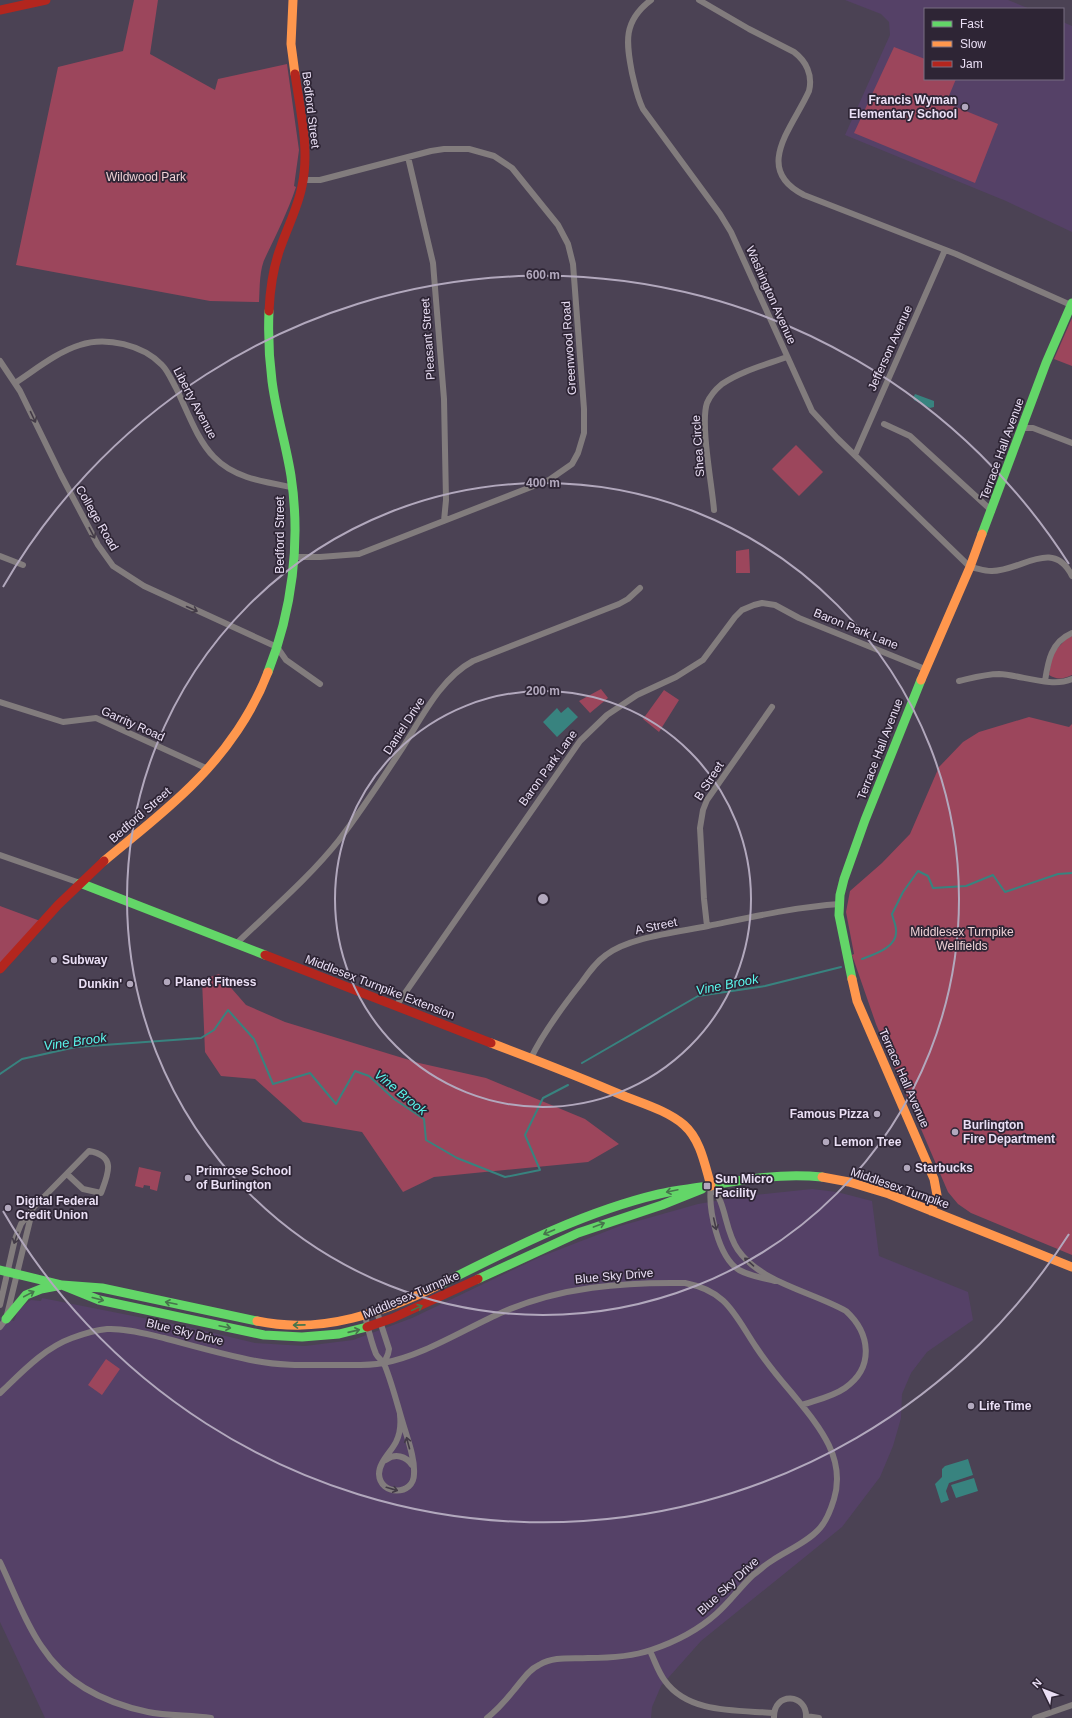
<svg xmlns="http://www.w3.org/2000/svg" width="1072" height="1718" viewBox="0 0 1072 1718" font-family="Arial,sans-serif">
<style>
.built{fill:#554167}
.green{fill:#9c465c}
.water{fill:#38837f}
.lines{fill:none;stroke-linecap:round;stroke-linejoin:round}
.stream{stroke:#38837f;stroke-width:2}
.street{stroke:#827c7d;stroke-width:6}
.fast{stroke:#63d668;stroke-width:9}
.slow{stroke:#ff974d;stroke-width:9}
.jam{stroke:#b3261e;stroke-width:9}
.oneway{stroke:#433b47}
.oneway2{stroke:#46754c}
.ring{fill:none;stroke:#b2a8bd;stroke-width:2}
.poi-dot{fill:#b2a8bd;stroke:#2e2535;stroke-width:1.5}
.labels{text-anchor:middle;stroke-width:3.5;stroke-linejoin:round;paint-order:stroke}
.poi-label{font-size:12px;font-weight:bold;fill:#eadff5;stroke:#2e2535;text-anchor:start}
.street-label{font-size:12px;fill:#eadff5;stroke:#2e2535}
.park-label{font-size:12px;fill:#eed1d5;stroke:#2e2535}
.water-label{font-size:13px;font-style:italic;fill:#5af8ed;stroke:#2e2535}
.centre{fill:#b2a8bd;stroke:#2e2535;stroke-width:2}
.ring-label{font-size:12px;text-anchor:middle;font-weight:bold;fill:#b2a8bd;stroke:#2e2535;stroke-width:3.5;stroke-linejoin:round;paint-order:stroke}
</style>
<rect width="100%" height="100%" fill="#4b4254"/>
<path class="built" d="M 845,0 L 1008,0 L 1030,9 L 925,9 L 925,79 L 1063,79 L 1063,22 L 1072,26 L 1072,232 L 1006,201 L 845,135 L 890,35 L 889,22 L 881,14 Z
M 812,1189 L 837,1192 L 872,1201 L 879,1256 L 968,1292 L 973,1320 L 927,1352 L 911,1373 L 902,1394 L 901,1418 L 893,1446 L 880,1477 L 842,1527 L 701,1641 L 661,1686 L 652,1707 L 651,1718 L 45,1718 L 0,1622 L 0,1317 L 14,1321 L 18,1311 L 24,1305 L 31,1300 L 41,1301 L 42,1298 L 184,1326 L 255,1343 L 305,1346 L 353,1340 L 412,1318 L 540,1257 L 620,1226 L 698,1204 L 745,1196 Z"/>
<path class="green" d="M 134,0 L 158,0 L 150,54 L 215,90 L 218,79 L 287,64 L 299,150 L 294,186 L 296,187 C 288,211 277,233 266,256 C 259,269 260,287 259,302 L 210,301 L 16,265 L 58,67 L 123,51 Z
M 894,47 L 925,59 L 925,79 L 956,79 L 946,103 L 998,124 L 975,183 L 854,133 Z
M 1072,318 L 1072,366 L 1054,359 Z
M 796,445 L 823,472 L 799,496 L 772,469 Z
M 749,549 L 750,573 L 736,573 L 736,551 Z
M 1072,636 L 1072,675 C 1063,679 1057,680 1049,675 L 1052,654 L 1068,637 Z
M 601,689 L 608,698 L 590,713 L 579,701 Z
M 664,690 L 679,700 L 659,732 L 643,719 Z
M 1029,717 L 1069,727 L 1072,724 L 1072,1255 L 971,1213 L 958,1204 L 948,1192 L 876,1024 L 852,955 L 854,954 L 846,912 L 850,891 L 882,863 L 910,834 L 939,767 L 963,742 L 979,732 Z
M 0,906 L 43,922 L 0,969 Z
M 219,974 L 246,1005 L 285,1022 L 419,1063 L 486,1078 L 585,1119 L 619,1144 L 588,1162 L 434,1177 L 403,1192 L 362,1132 L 303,1122 L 255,1079 L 221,1076 L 205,1052 L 202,980 Z
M 139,1167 L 161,1172 L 157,1191 L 150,1189 L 150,1186 L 144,1185 L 143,1188 L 135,1186 Z
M 106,1359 L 120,1369 L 102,1395 L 88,1385 Z"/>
<path class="water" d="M 915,394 L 934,401 L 934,407 L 930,408 L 914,400 L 913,398 Z
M 568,707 L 578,717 L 557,737 L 543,722 L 557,708 L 561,713 Z
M 968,1459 L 973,1475 L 949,1483 L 946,1491 L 949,1500 L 941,1503 L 935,1484 L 942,1477 L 942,1469 L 945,1466 Z
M 974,1478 L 978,1491 L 956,1498 L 951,1485 Z"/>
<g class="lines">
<path class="stream" d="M 862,959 C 875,954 898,947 896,930 C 896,925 893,919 892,914 L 903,892 L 918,871 L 928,876 L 933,888 L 966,886 L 993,875 L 1005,892 L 1058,874 L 1072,873
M 582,1063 L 698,996 L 765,986 L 841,967
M 0,1074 L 22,1059 L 76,1047 L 201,1038 L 214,1030 L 228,1010 L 254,1039 L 273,1084 L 310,1073 L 336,1104 L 355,1071 L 369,1076 L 394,1099 L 424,1119 L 426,1140 L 457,1158 L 505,1177 L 540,1170 L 525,1135 L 543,1098 L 568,1085"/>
<path class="street" d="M 651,0 C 623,21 626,42 632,73 C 635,85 637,97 643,109 L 720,214 L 731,232 L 812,411 L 837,438 L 970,567 C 977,568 984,571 991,571 C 1020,572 1053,537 1072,576
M 699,0 L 749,29 L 794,52 C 806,61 813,75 809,91 C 793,127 752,169 804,195 L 956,254 L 1071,305
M 408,157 L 433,263 L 444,399 L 446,500 L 444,521
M 0,361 L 20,391 L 61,475 L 98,545 L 113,566 L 144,586 L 277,647 L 286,660 L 320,684
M 15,383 C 35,370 57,352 80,345 C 106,336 143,345 162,365 C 168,371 172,381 176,388 C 187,410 197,440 214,457 C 234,478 264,482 291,487
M 884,424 L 910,436 L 992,511
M 1023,428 L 1033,428 L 1072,443
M 855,455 L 945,250
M 714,510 C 712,485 700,423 707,403 C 710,396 716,389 722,384 C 741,371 765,365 787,357
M 0,556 L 23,565
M 294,557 L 320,557 L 359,554 L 549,480 L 572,464 L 578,453 L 584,433 L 584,409 L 573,264 L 568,244 L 558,225 L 512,168 L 494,156 L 469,149 L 444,149 L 431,151 L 320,180 L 303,180
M 959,681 C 972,678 986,674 999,674 C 1021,675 1052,688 1072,679
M 1045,681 C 1048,661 1051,642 1072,633
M 0,702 L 63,722 L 96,718 L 208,769
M 0,855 L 80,883
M 707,926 L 704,899 L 700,828 L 703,810 L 707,800 L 772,707
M 236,944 C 271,910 309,878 339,840 C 362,810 382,779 403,747 C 422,717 441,678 473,661 L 619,604 L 628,599 L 640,588
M 396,1006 L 580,741 L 607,715 L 637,695 L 676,677 L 703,660 L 735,617 L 742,610 L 754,605 L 762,603 L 775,605 L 799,618 L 925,669
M 531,1058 C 544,1031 563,1006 582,982 C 589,972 596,962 606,955 C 629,937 679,932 708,926 C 752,917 795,907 840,904
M 711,1186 C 727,1203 724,1230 738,1250 C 761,1283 813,1292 846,1311 C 870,1333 875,1367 845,1388 C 832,1397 816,1400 802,1405
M 711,1186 C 708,1209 718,1257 739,1270 C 750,1276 763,1278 775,1281
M 0,1305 L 15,1239 L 21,1224 L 34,1207 L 89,1151 C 117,1156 108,1174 101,1193 L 83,1189 L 67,1174
M 377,1312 L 389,1349 L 388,1354 L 384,1363
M 365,1316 C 368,1328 371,1342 376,1354 C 378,1358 383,1361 385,1366 C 393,1386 398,1408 405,1430 C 409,1443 415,1460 414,1474 C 414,1496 380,1496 379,1474 C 379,1462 391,1452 396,1442 C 400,1434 401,1424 400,1415
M 0,1327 L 6,1319 L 31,1216
M 0,1393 C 21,1373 44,1348 72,1338 C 83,1334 95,1330 107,1329 C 126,1328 146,1334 164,1338 C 194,1346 225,1355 256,1361 C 282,1366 309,1365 336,1365 C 351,1365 367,1366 383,1363 C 423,1356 466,1328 503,1312 C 560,1287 623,1282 685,1283 C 727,1291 734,1314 756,1347 C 766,1362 778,1377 791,1392 C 816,1423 847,1456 834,1499 C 831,1509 827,1520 820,1528 C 808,1542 788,1550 773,1560 C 766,1564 760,1570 753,1575 C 740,1587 730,1602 716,1614 C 697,1631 675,1642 651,1650 C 631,1657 609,1658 588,1658 C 570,1659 555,1656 539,1665 C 528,1670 522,1681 514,1690 C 506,1700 497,1710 487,1718
M 386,1460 C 395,1453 406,1456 412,1465
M 0,1562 C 13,1589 25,1623 42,1647 C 66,1684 105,1703 148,1712 C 168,1716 190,1715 211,1718
M 650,1651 C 655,1661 658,1672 665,1681 C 689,1714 737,1710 774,1713
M 806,1716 L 819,1718
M 774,1718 C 773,1691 808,1693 806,1718
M 1035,1718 L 1072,1705"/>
<path class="fast" d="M 982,534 L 1046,363 L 1072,303
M 268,672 C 292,611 301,542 291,476 C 286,444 276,413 272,381 C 269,358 268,334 269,311
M 80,883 L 265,955
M 852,979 L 839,915 L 840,895 L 844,879 L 865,820 L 921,680
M 0,1270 L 62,1285 L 99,1300 L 264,1335 L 302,1337 L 339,1334 L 367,1327
M 478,1279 L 578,1233 L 662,1205 L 702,1189
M 441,1284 C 511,1249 583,1212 659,1194 C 675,1190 691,1189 707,1186 C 745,1179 783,1173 822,1177
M 6,1319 L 26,1295 L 41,1289 L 62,1285 L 102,1288 L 257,1321"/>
<path class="slow" d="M 293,0 L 291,44 L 295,74
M 921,680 L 970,567 L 982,534
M 104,861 C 135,835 168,810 196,781 C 226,751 253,712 268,672
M 852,979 L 857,1001 L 934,1179 L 937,1195 L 931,1211
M 491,1043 C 536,1060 580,1077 624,1096 C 644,1104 668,1111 684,1125 C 701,1140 705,1166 711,1186
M 822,1177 L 849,1182 L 889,1194 L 1072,1267
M 257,1321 C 323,1335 384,1312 441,1284"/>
<path class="jam" d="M 0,10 L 46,0
M 269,311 C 270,289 273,267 281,246 C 288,226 298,207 302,186 C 310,149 300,110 295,74
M 265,955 L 491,1043
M 0,969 L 58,905 L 104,861
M 367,1327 L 393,1318 L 478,1279"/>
</g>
<defs><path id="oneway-shaft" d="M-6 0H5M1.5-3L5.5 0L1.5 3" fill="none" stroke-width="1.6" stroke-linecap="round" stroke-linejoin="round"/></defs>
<g class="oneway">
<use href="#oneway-shaft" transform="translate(33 417) rotate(65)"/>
<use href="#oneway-shaft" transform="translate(92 533) rotate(62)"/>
<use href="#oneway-shaft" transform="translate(192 609) rotate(24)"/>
<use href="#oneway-shaft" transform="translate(715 1224) rotate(77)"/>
<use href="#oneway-shaft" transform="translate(16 1238) rotate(109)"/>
<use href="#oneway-shaft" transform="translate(749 1262) rotate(-139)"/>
<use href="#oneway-shaft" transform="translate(408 1443) rotate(-105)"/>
<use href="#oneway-shaft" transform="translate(392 1489) rotate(16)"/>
</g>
<g class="oneway2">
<use href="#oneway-shaft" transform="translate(672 1191) rotate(168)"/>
<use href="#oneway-shaft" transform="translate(599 1225) rotate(-20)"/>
<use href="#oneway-shaft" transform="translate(549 1232) rotate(157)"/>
<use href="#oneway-shaft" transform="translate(29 1294) rotate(-28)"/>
<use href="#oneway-shaft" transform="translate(98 1299) rotate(15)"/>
<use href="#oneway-shaft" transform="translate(171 1303) rotate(-168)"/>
<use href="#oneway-shaft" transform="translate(417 1308) rotate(-25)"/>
<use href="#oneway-shaft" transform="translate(299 1325) rotate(179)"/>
<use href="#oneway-shaft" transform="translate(225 1327) rotate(12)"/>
<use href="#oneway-shaft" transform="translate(354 1331) rotate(-13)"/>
</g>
<g class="ring">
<circle cx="543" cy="899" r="208"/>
<circle cx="543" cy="899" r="416"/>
<path d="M1069 1234A624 624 0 0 1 3 1211M3 587A624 624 0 0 1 1069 564"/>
</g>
<g class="poi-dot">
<circle cx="965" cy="107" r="4"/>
<circle cx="54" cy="960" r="4"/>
<circle cx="167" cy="982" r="4"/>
<circle cx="130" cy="984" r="4"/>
<circle cx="877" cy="1114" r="4"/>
<circle cx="955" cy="1132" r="4"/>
<circle cx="826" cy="1142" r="4"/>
<circle cx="907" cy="1168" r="4"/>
<circle cx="188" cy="1178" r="4"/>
<rect x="703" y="1182" width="8" height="8" rx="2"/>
<circle cx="8" cy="1208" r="4"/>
<circle cx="971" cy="1406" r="4"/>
</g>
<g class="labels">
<g class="poi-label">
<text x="957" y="104" text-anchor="end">Francis Wyman<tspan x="957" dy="14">Elementary School</tspan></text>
<text x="62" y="964">Subway</text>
<text x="175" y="986">Planet Fitness</text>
<text x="122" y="988" text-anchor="end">Dunkin'</text>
<text x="869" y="1118" text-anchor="end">Famous Pizza</text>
<text x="963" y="1129">Burlington<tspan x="963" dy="14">Fire Department</tspan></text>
<text x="834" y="1146">Lemon Tree</text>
<text x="915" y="1172">Starbucks</text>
<text x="196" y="1175">Primrose School<tspan x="196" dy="14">of Burlington</tspan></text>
<text x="715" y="1183">Sun Micro<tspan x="715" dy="14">Facility</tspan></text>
<text x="16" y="1205">Digital Federal<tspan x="16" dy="14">Credit Union</tspan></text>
<text x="979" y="1410">Life Time</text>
</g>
<g class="street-label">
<text transform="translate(311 110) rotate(83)" y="4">Bedford Street</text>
<text transform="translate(771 295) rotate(66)" y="4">Washington Avenue</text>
<text transform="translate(428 339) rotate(-94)" y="4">Pleasant Street</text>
<text transform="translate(569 348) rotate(-94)" y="4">Greenwood Road</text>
<text transform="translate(890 348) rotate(-66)" y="4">Jefferson Avenue</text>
<text transform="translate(195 403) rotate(62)" y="4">Liberty Avenue</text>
<text transform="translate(698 446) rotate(-94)" y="4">Shea Circle</text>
<text transform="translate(1002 449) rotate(-70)" y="4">Terrace Hall Avenue</text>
<text transform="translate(97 518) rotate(60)" y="4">College Road</text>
<text transform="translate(280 535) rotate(-90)" y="4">Bedford Street</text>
<text transform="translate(856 629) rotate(22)" y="4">Baron Park Lane</text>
<text transform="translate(133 724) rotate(24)" y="4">Garrity Road</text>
<text transform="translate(404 726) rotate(-57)" y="4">Daniel Drive</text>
<text transform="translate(880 749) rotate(-69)" y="4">Terrace Hall Avenue</text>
<text transform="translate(548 768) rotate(-54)" y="4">Baron Park Lane</text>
<text transform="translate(709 781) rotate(-57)" y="4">B Street</text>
<text transform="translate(140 815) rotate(-41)" y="4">Bedford Street</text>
<text transform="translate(656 926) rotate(-12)" y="4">A Street</text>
<text transform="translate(380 987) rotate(21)" y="4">Middlesex Turnpike Extension</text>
<text transform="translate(904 1078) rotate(66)" y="4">Terrace Hall Avenue</text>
<text transform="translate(900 1188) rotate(19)" y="4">Middlesex Turnpike</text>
<text transform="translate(614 1276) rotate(-5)" y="4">Blue Sky Drive</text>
<text transform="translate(411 1295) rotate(-23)" y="4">Middlesex Turnpike</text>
<text transform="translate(185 1332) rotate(14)" y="4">Blue Sky Drive</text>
<text transform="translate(728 1586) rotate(-43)" y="4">Blue Sky Drive</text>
</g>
<g class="park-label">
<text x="146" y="181">Wildwood Park</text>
<text x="962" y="936">Middlesex Turnpike<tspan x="962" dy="14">Wellfields</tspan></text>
</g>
<g class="water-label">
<text transform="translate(727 984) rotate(-11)" y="5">Vine Brook</text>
<text transform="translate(75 1041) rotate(-8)" y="5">Vine Brook</text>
<text transform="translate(401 1092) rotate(39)" y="5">Vine Brook</text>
</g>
</g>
<circle cx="543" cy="899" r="6" class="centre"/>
<g class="ring-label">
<text x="543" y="279">600 m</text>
<text x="543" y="487">400 m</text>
<text x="543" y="695">200 m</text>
</g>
<rect x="924" y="8" width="140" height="72" fill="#2e2535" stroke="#796f82"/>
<rect x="932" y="21" width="20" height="6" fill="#63d668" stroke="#796f82"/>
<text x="960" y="28" font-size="12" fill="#eadff5">Fast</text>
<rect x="932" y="41" width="20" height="6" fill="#ff974d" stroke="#796f82"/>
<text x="960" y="48" font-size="12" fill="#eadff5">Slow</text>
<rect x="932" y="61" width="20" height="6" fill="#b3261e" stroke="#796f82"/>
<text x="960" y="68" font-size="12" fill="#eadff5">Jam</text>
<g transform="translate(1044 1690) rotate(313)" stroke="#2e2535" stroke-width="3" paint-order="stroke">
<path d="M0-3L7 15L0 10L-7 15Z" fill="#eadff5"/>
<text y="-6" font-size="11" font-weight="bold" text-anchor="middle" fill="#eadff5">N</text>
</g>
</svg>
